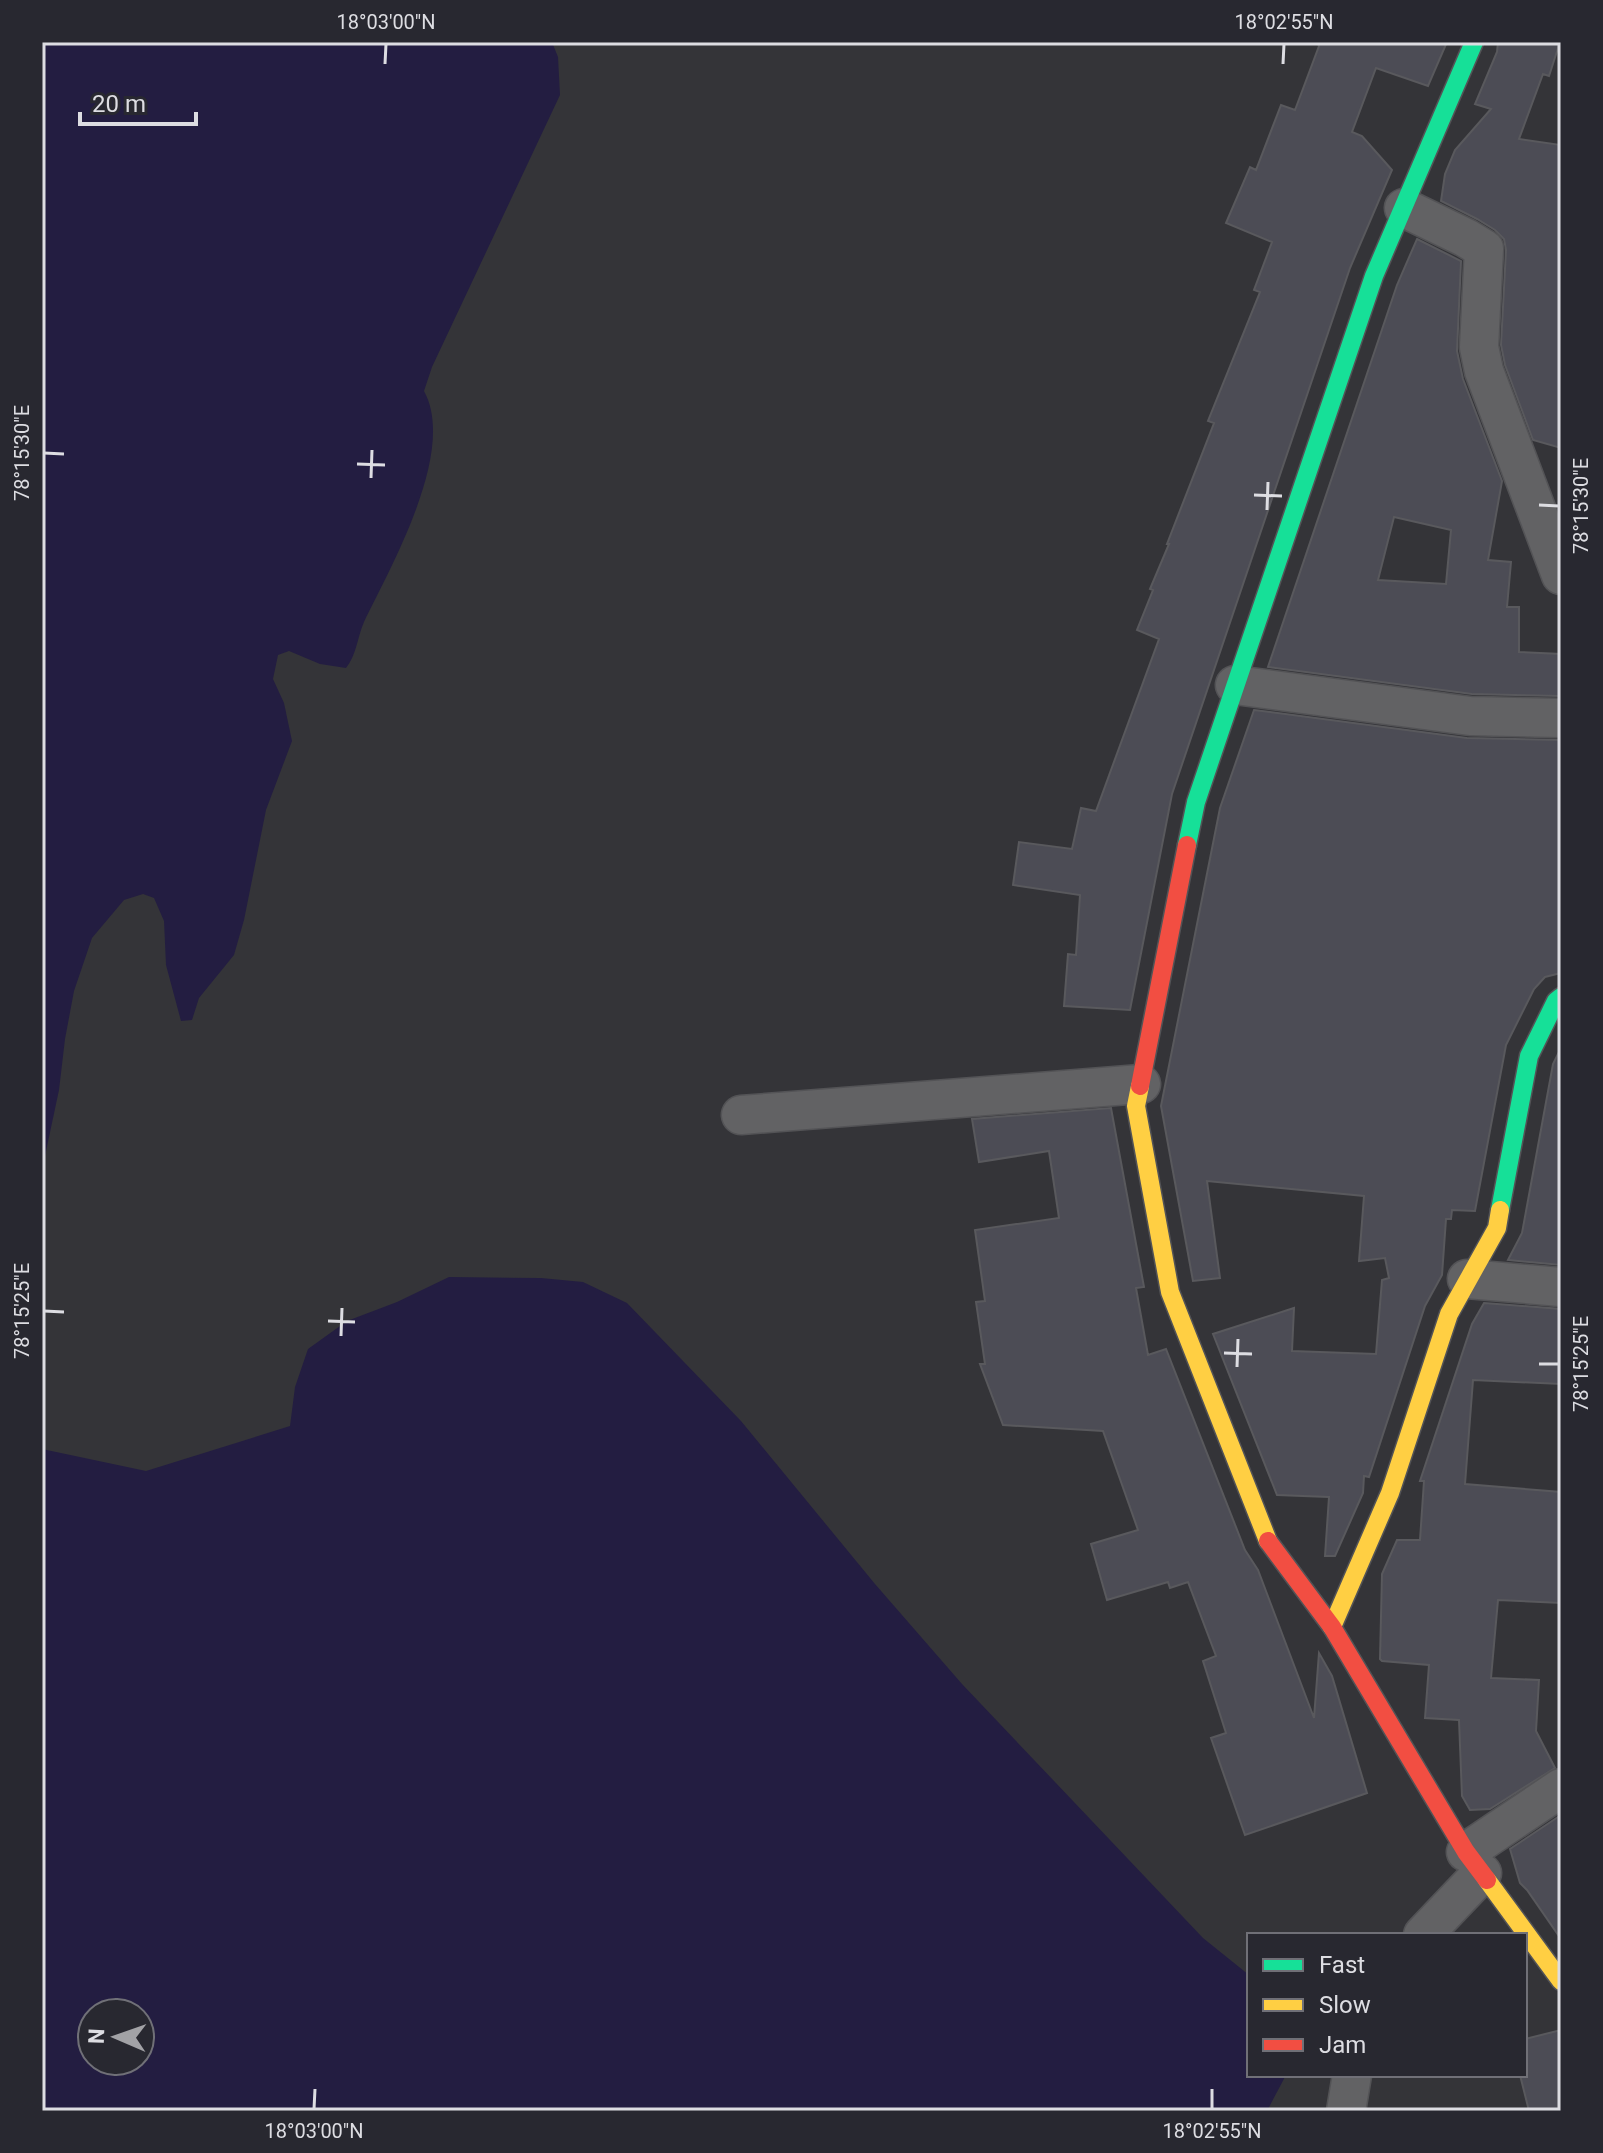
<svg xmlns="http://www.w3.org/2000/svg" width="1603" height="2153" viewBox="0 0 1603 2153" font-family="Roboto,sans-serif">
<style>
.water{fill:#231d41;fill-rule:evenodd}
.building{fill:#4c4c55;stroke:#59595d;stroke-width:2;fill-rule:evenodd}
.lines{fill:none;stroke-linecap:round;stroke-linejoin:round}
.street-casing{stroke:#535356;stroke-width:41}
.fast-casing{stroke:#535356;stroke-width:21}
.slow-casing{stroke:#535356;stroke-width:21}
.jam-casing{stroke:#535356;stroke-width:21}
.street{stroke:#626264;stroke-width:38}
.fast{stroke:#16e098;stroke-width:18}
.slow{stroke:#ffcf43;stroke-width:18}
.jam{stroke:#f24e42;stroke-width:18}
.ticks{fill:none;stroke:#dddde2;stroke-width:3}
.neatline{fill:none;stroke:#dddde2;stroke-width:3}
.ticks-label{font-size:20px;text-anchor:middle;fill:#dddde2}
</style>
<rect width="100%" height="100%" fill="#343438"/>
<path class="water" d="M 42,42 L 552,42 L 558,57 L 560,95 L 432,367 L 424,391 C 457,451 391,566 364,622 C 357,638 357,654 346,668 L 320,664 L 289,651 L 278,655 L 273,679 L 284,703 L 292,741 L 266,810 L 244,920 L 234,955 L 199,998 L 192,1020 L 181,1021 L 166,965 L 164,921 L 154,898 L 143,894 L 124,900 L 92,938 L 74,991 L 65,1039 L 59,1090 L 42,1170 Z
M 449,1277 L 541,1278 L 583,1282 L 627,1303 L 741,1421 L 875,1584 L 962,1684 L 1203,1938 L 1249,1975 L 1249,2075 L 1286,2075 L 1267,2111 L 42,2111 L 42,1449 L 146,1471 L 290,1426 L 295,1387 L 308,1349 L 347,1321 L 397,1302 ZM 92,2013 L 140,2013 L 140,2061 L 92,2061 Z"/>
<path class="building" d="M 1317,42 L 1447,42 L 1428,86 L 1376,68 L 1352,132 L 1362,136 L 1392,170 L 1350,268 L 1172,794 L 1130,1010 L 1064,1006 L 1068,954 L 1076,955 L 1080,895 L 1013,885 L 1019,842 L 1072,849 L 1081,808 L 1096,811 L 1159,639 L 1137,630 L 1153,590 L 1150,589 L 1169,544 L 1167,544 L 1214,423 L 1208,421 L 1260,292 L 1254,290 L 1272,242 L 1226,223 L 1250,167 L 1256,170 L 1281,105 L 1295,110 L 1319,46 Z
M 1498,42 L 1560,42 L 1549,76 L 1543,74 L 1519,139 L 1561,145 L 1561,448 L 1533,440 L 1505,365 L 1501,345 L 1506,250 L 1504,239 L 1495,230 L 1477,219 L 1441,201 L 1445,174 L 1455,150 L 1491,109 L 1475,104 L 1497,52 Z
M 1417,239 L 1461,261 L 1457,351 L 1463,379 L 1502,481 L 1488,560 L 1511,562 L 1507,607 L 1519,607 L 1519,652 L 1561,654 L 1561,696 L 1472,694 L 1268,667 L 1397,285 ZM 1394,517 L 1451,530 L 1446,584 L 1378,580 Z
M 1254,710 L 1467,738 L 1561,740 L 1561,973 L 1545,977 L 1534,989 L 1506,1045 L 1475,1211 L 1452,1210 L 1451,1219 L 1446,1219 L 1442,1275 L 1425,1306 L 1369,1477 L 1364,1476 L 1363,1493 L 1335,1556 L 1325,1556 L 1329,1497 L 1277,1495 L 1213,1334 L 1294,1308 L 1292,1351 L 1376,1354 L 1382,1280 L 1389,1278 L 1385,1258 L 1359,1261 L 1364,1196 L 1207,1181 L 1220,1278 L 1193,1281 L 1161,1106 L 1220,808 Z
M 1561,1048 L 1561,1265 L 1508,1260 L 1522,1233 L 1553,1064 Z
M 1111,1108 L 1144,1287 L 1136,1288 L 1148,1355 L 1166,1349 L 1245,1550 L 1258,1570 L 1314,1718 L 1319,1653 L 1332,1676 L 1367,1793 L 1245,1835 L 1211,1738 L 1226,1733 L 1203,1661 L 1216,1656 L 1188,1582 L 1170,1588 L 1168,1582 L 1107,1600 L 1091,1544 L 1138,1530 L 1103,1431 L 1003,1425 L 980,1364 L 985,1364 L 976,1302 L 985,1301 L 975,1230 L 1059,1218 L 1049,1151 L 979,1162 L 972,1119 Z
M 1484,1303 L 1561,1309 L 1561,1384 L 1473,1380 L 1465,1484 L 1561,1492 L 1561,1603 L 1498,1600 L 1491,1678 L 1539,1680 L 1536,1731 L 1555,1768 L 1490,1809 L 1470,1810 L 1462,1796 L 1459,1720 L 1425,1718 L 1429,1665 L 1382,1661 L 1380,1659 L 1382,1574 L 1397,1540 L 1420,1540 L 1424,1481 L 1420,1481 L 1472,1324 Z
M 1561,1815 L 1561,1939 L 1527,1890 L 1520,1883 L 1510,1849 Z
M 1561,2030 L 1561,2111 L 1529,2111 L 1520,2075 L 1525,2075 L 1525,2039 Z"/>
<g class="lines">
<g class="street-casing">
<path id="street" d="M 1404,208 L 1466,238 L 1484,249 L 1479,347 L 1484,371 L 1561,575
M 1235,685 L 1470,716 L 1561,718
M 741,1115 L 1141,1084
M 1467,1279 L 1561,1287
M 1466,1852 L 1561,1788
M 1423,1935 L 1482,1873
M 1346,2111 L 1352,2075"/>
</g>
<g class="fast-casing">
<path id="fast" d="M 1187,845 L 1196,802 L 1374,276 L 1474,42
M 1500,1210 L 1529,1056 L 1556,1001 L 1561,997"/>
</g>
<g class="slow-casing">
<path id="slow" d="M 1140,1086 L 1136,1106 L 1170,1292 L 1268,1541
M 1332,1627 L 1390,1493 L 1449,1314 L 1497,1228 L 1500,1210
M 1487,1880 L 1561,1981"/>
</g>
<g class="jam-casing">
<path id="jam" d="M 1140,1086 L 1187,845
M 1268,1541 L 1332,1627 L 1466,1852 L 1487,1880"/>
</g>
<use href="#street" class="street"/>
<use href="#fast" class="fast"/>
<use href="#slow" class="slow"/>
<use href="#jam" class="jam"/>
</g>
<path class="ticks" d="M 385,64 L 386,44M 1283,64 L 1284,44M 44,453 L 64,454M 357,464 L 385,465M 371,478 L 372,450M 1254,495 L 1282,496M 1539,505 L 1559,506M 1267,510 L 1268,482M 44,1311 L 64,1312M 328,1321 L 355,1322M 341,1336 L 342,1308M 1224,1353 L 1252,1354M 1539,1364 L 1559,1364M 1237,1367 L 1238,1339M 314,2109 L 315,2089M 1212,2109 L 1212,2089"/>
<rect width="1603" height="2153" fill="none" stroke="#282830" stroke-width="88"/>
<rect x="1247" y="1933" width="280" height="144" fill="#282830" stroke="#707077" stroke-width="2"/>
<rect x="1263" y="1959" width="40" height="12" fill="#16e098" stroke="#707077" stroke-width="2"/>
<text x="1319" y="1973" font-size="24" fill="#dddde2">Fast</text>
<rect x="1263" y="1999" width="40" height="12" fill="#ffcf43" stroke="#707077" stroke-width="2"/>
<text x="1319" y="2013" font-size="24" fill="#dddde2">Slow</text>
<rect x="1263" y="2039" width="40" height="12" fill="#f24e42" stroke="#707077" stroke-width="2"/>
<text x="1319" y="2053" font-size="24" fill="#dddde2">Jam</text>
<g transform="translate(116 2037) rotate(272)"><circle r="38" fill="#282830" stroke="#707077" stroke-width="2"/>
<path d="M0-6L14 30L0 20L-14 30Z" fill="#a2a2a6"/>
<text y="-12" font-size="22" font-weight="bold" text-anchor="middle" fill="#dddde2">N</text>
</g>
<path d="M80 112v12h116v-12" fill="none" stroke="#dddde2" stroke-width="4"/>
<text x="92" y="112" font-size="24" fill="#dddde2" stroke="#282830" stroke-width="6" paint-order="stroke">20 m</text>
<rect x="44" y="44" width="1515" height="2065" class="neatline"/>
<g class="ticks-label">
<text x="386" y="29">18°03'00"N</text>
<text x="1284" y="29">18°02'55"N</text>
<text transform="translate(22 453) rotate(-90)" y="7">78°15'30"E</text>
<text transform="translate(1581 506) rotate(-90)" y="7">78°15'30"E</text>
<text transform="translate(22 1311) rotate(-90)" y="7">78°15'25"E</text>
<text transform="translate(1581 1364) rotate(-90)" y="7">78°15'25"E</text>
<text x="314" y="2138">18°03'00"N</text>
<text x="1212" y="2138">18°02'55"N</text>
</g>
</svg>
